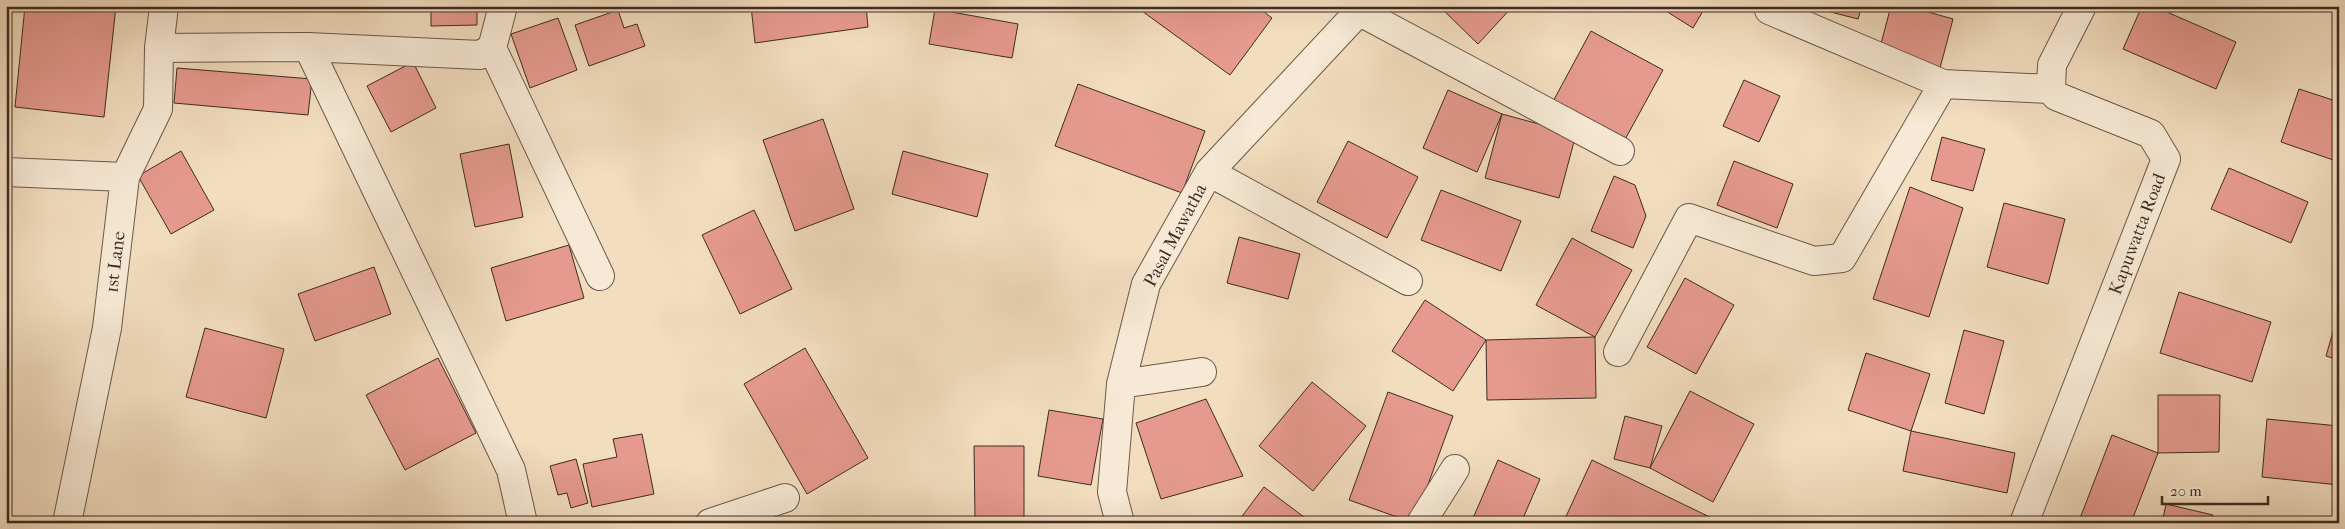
<svg xmlns="http://www.w3.org/2000/svg" width="2345" height="529" font-family="'IM FELL French Canon',serif">
<rect width="100%" height="100%" fill="#f2ddbf"/>
<filter id="stains"><feTurbulence type="fractalNoise" baseFrequency=".004" numOctaves="4"/><feColorMatrix values="0 0 0 0 .2 0 0 0 0 .09 0 0 0 0 .02 0 0 0 .5 -.17"/></filter>
<radialGradient id="worn" r=".72"><stop offset=".6" stop-color="#630" stop-opacity="0"/><stop offset="1" stop-color="#630" stop-opacity=".3"/></radialGradient>
<!-- building -->
<path fill="#e69a8f" stroke="#3e2b22" d="M25,6H116L104,117L15,107Z
M431,6H477V25L431,26Z
M751,6H866L868,27L755,43Z
M1135,6H1256L1272,18L1230,75Z
M1439,6H1513L1478,44Z
M1658,6H1706L1693,28Z
M1807,6H1862L1858,19Z
M1891,6H1907L1953,19L1940,68L1879,51Z
M2142,6H2153L2236,42L2216,89L2123,49Z
M2228,6H2241L2237,12Z
M935,9L1018,24L1012,58L929,44Z
M618,10L624,28L637,24L645,46L589,66L575,25Z
M558,18L577,70L530,88L511,34Z
M1591,31L1663,70L1622,145L1550,107Z
M413,62L436,108L391,132L367,86Z
M177,68L312,79L308,115L174,103Z
M1744,80L1780,96L1759,142L1723,126Z
M1078,84L1205,131L1182,193L1055,146Z
M2299,89L2339,102V162L2281,142Z
M1448,90L1502,114L1477,172L1423,148Z
M1502,114L1576,134L1559,198L1485,178Z
M823,119L854,209L795,231L763,140Z
M1942,137L1985,149L1973,191L1931,180Z
M1348,141L1418,177L1387,238L1317,202Z
M509,144L523,217L475,227L460,154Z
M181,151L214,210L171,234L138,176Z
M903,151L988,174L977,217L892,194Z
M1734,161L1793,184L1777,228L1717,205Z
M2229,168L2308,202L2291,243L2211,209Z
M1614,176L1635,185L1646,216L1633,248L1591,231Z
M1910,187L1963,208L1929,317L1873,299Z
M1441,190L1521,221L1501,271L1421,240Z
M6,201H11L10,261H6Z
M2004,203L2065,219L2048,284L1987,267Z
M754,210L792,289L740,314L702,235Z
M1239,237L1300,254L1288,299L1227,283Z
M1572,238L1632,270L1595,337L1536,305Z
M569,245L584,298L506,321L491,268Z
M374,267L391,314L315,341L298,294Z
M1685,278L1734,305L1696,374L1647,347Z
M2179,292L2271,322L2252,382L2160,353Z
M1425,300L1486,340L1453,391L1392,351Z
M2339,311V360L2326,356Z
M205,328L284,349L266,418L186,397Z
M1964,330L2004,341L1984,414L1945,403Z
M1595,337L1596,398L1487,400L1486,340Z
M805,348L868,458L807,494L744,384Z
M1866,353L1930,374L1911,431L1848,410Z
M438,358L476,433L405,470L366,395Z
M1312,382L1366,426L1313,491L1259,446Z
M1690,391L1754,424L1713,502L1650,468Z
M1388,392L1453,416L1414,523L1349,500Z
M2158,395H2220L2219,452L2158,453Z
M1206,399L1243,476L1161,499L1136,423Z
M1049,410L1103,419L1091,485L1038,476Z
M1625,416L1662,426L1650,468L1614,459Z
M2267,419L2339,426V485L2262,477Z
M1911,431L2015,453L2007,493L1903,471Z
M642,434L654,494L592,507L583,464L617,457L613,439Z
M2112,435L2158,453L2131,523H2083L2079,521Z
M974,446H1024V518H975Z
M576,459L588,503L571,508L567,493L558,495L550,466Z
M1498,460L1540,479L1521,523H1471Z
M1592,460L1722,523H1563Z
M1264,487L1312,523H1237Z
M2166,504L2213,515L2211,523H2162Z"/>
<g fill="none" stroke-linecap="round" stroke-linejoin="round">
<!-- minor casing -->
<g stroke="#6b5849" stroke-width="30">
<path id="minor" d="M503,6L492,48L600,276
M1769,10L1943,84
M1360,12L1620,151
M308,47L511,470L523,523
M159,48L308,47L480,55L492,48
M6,172L125,177
M1209,172L1408,281
M1618,352L1689,218L1814,261L1842,258L1943,84L2051,89
M1121,384L1202,372
M67,523L107,328L125,177L158,109L159,48L164,6
M710,523L785,498
M1120,523L1112,492L1121,384L1146,284L1209,172L1364,6
M1421,523L1455,469
M2024,523L2166,159L2151,134L2056,96L2051,89L2052,65L2082,6"/>
</g>
<!-- minor -->
<use href="#minor" stroke="#f7e9d5" stroke-width="28"/>
</g>
<g text-anchor="middle" stroke-width="4" stroke-linejoin="round" paint-order="stroke">
<!-- street labels -->
<g font-size="18" fill="#3e2b22" stroke="#f7e9d5">
<text transform="translate(2137 234) rotate(-69)" y="6">Kapuwatta Road</text>
<text transform="translate(1175 235) rotate(-62)" y="6">Pasal Mawatha</text>
<text transform="translate(115 262) rotate(-83)" y="6">1st Lane</text>
</g>
</g>
<!-- margin -->
<rect width="2345" height="529" fill="none" stroke="#f2ddbf" stroke-width="25"/>
<rect x="8" y="8" width="2330" height="514" fill="none" stroke="#3e2b22" stroke-width="2.5"/>
<rect x="12" y="12" width="2320" height="504" fill="none" stroke="#3e2b22"/>
<!-- scale -->
<path d="M2162 496v8h106v-8" fill="none" stroke="#3e2b22" stroke-width="2.5"/>
<text x="2170" y="496" font-size="15" fill="#3e2b22" stroke="#f7e9d5" stroke-width="4" paint-order="stroke">20 m</text>
<rect width="100%" height="100%" filter="url(#stains)"/>
<rect width="100%" height="100%" fill="url(#worn)"/>
</svg>
